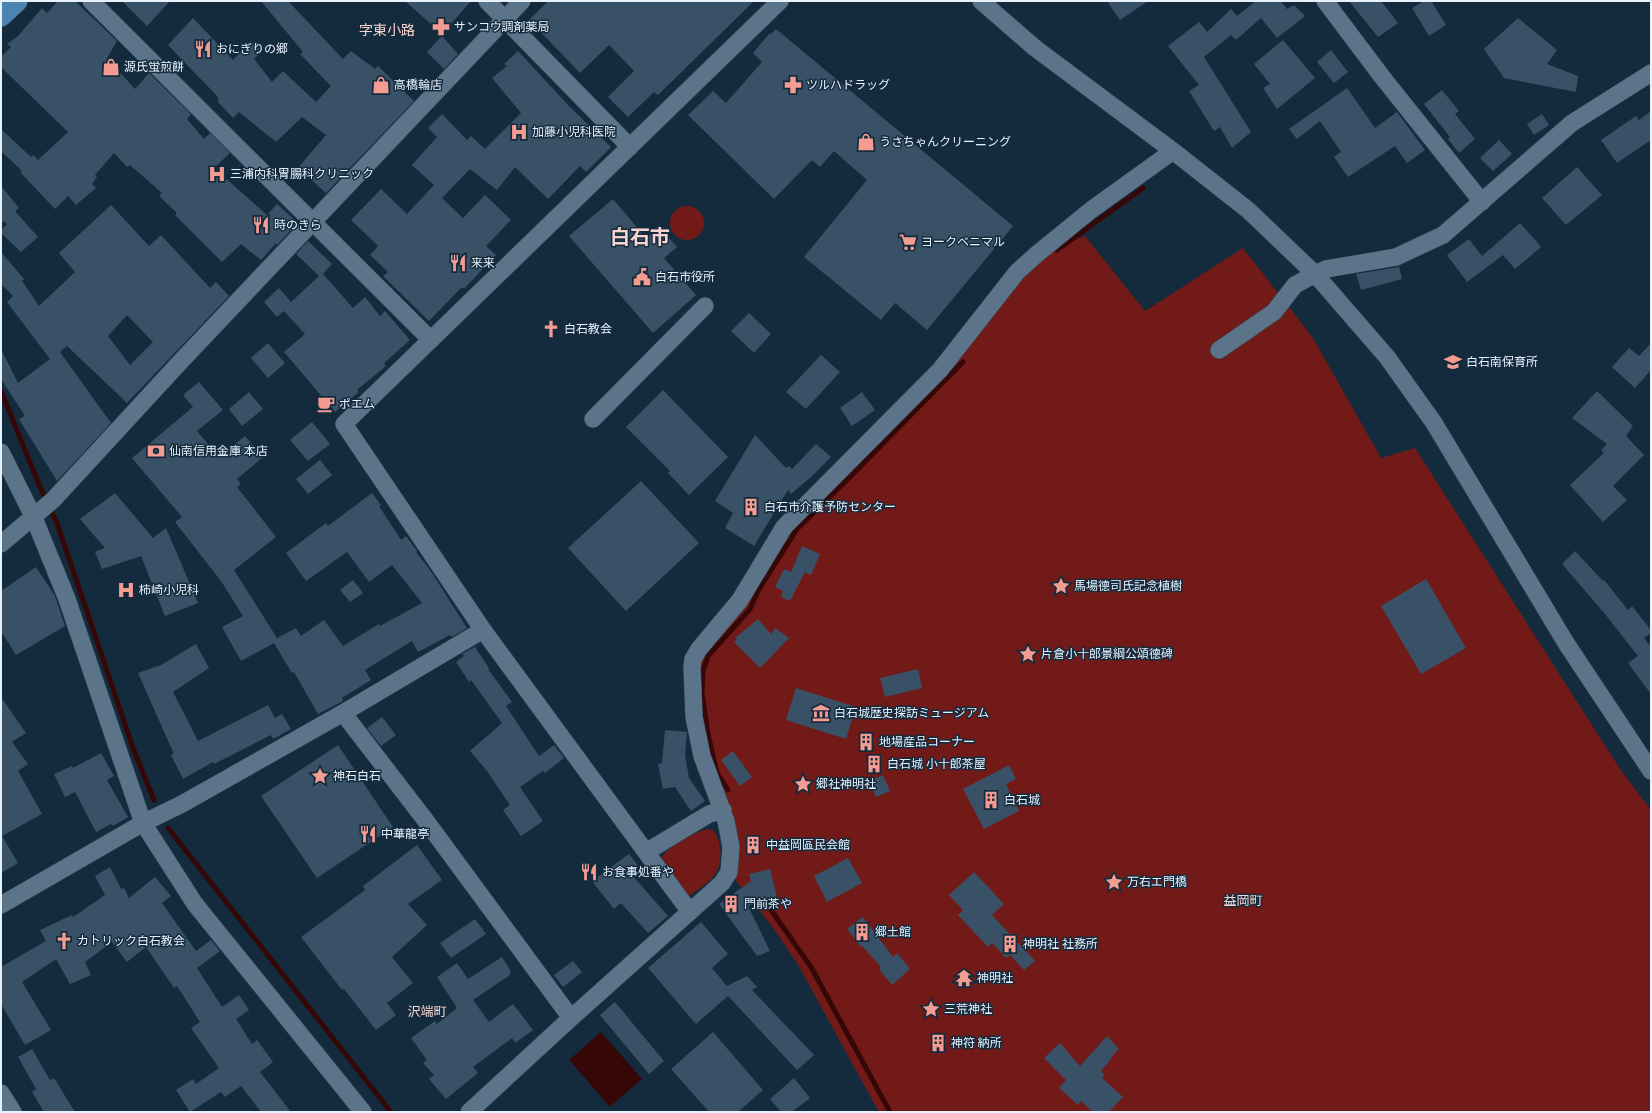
<svg xmlns="http://www.w3.org/2000/svg" width="1652" height="1113" font-family="'Titillium Web','Noto Sans JP',sans-serif">
<rect width="100%" height="100%" fill="#142b3e"/>
<!-- green -->
<path fill="#721a18" d="M670 223a17 17 0 1 1 34 0a17 17 0 1 1-34 0Z
M1085,236L1145,311L1243,248L1313,338L1381,458L1415,448L1620,769L1651,810V1112H879L797,963L774,929L729,872L731,847L702,756L699,649L784,527L1037,254Z
M707,829L713,830C722,840 723,863 715,874C709,883 697,890 689,896L661,860C662,849 696,832 707,829Z"/>
<!-- water -->
<path fill="#350706" d="M601,1032L642,1079L610,1107L569,1060Z"/>
<g fill="none" stroke-linecap="round" stroke-linejoin="round">
<!-- stream -->
<path stroke="#350706" stroke-width="5" d="M1057,250L1143,188
M1,391L40,487L57,523L133,748L154,800
M728,790L717,773L708,734L702,693L703,671L708,656L750,609L758,591L797,529L852,475L963,362
M168,828L391,1112
M771,910L811,967L890,1112"/>
</g>
<!-- building -->
<path fill="#395166" fill-rule="evenodd" d="M58,1H75L117,41L107,58L135,89L149,73L191,114L187,119L204,139L210,133L230,153L214,168L267,215L277,204L298,223L277,245L276,243L261,260L241,244L222,262L175,215L177,213L159,196L162,193L130,165L127,167L114,153L95,175L97,177L92,184L96,188L76,205L68,196L55,209L20,172L22,171L1,151V129L31,157L33,155L38,160L68,132L1,67V57L11,47L7,44L18,36L42,8L47,13Z
M122,1H170L147,26Z
M261,1H288L343,59L351,51L375,69L378,66L414,101L326,193L298,168L326,135L302,117L276,142L239,112L233,118L218,102V97L168,45L193,18L233,60L251,41L262,51L254,59L272,82L283,71L316,102L331,86L300,54L303,52Z
M405,1H471L442,34Z
M548,1H754L658,95L654,92L628,117L608,97L634,71L609,45L580,73L529,20Z
M1107,1H1148L1120,20Z
M1256,1H1281L1287,9L1294,5L1305,16L1277,38L1261,18L1236,40L1231,35L1204,57L1251,132L1232,148L1220,127L1214,131L1189,91L1199,85L1168,46L1199,22L1207,32L1231,9L1237,16Z
M1349,1H1381L1398,23L1378,37Z
M1424,1H1431L1446,25L1429,36L1412,8Z
M1518,18L1557,50L1547,64L1578,76L1576,92L1504,78L1484,49Z
M776,29L1013,226L927,330L895,303L881,320L804,257L867,180L834,151L820,167L812,160L774,199L688,115L713,91L726,103L762,62L753,53L770,33L771,34Z
M442,36L458,54L444,69L427,52Z
M1283,40L1315,78L1277,109L1263,88L1270,84L1254,64Z
M1331,50L1348,72L1334,83L1317,62Z
M518,51L569,106L611,147L586,172L580,166L548,199L515,167L497,190L470,169L442,198L463,218L485,195L511,220L486,246L496,255L464,289L462,287L429,321L383,276L388,272L370,255L378,246L351,220L381,189L407,214L434,185L412,165L437,137L428,128L442,114L467,140L471,136L485,149L521,113L492,78L507,66L504,64Z
M1347,88L1375,128L1397,112L1425,150L1407,163L1395,146L1348,177L1334,157L1341,152L1320,121L1297,139L1289,129Z
M1442,90L1459,111L1455,114L1475,139L1459,153L1448,139L1450,137L1424,104Z
M1651,111V140L1617,163L1601,140L1636,116L1639,120Z
M1542,114L1549,125L1534,135L1527,124Z
M1499,140L1512,154L1493,171L1480,158Z
M1577,167L1602,195L1566,225L1542,198Z
M1,186L19,208L15,211L38,237L21,252L1,233V230L7,224L3,221L1,223Z
M613,199L646,238L659,227L677,247L664,258L696,295L653,333L569,236Z
M111,205L149,246L161,235L210,288L216,282L229,296L127,403L67,346L60,352L111,423L57,481L19,419L25,416L1,379V349L18,383L50,359L7,302L13,296L1,284V252L24,279L22,281L39,306L75,272L59,253ZM127,315L153,342L130,365L108,336Z
M1520,223L1541,247L1515,269L1503,255L1467,282L1447,255L1469,239L1482,256Z
M308,241L332,264L323,274L353,308L365,297L380,316L385,311L410,340L384,363L386,366L357,390L359,392L335,412L284,352L305,334L284,311L277,317L264,302L279,288L291,302L319,276L296,254Z
M1399,267L1402,279L1361,290L1356,274Z
M749,313L771,334L754,353L731,331Z
M268,343L285,363L268,378L251,358Z
M1651,343V370L1635,388L1612,367L1629,348L1639,356Z
M821,355L840,372L806,409L786,392Z
M199,382L223,410L197,431L219,457L245,436L263,457L237,479L241,484L237,487L276,537L234,570L277,638L296,628L301,636L324,620L343,646L379,624L380,626L422,603L392,565L369,582L347,552L306,581L286,553L326,523L328,526L372,493L381,505L379,506L401,540L406,536L417,551L416,552L430,570L467,628L452,637L450,635L418,652L412,641L365,670L371,680L342,698L343,701L318,714L294,672L292,673L274,643L241,661L222,627L243,616L221,581L175,522L182,517L132,458L193,407L183,395Z
M663,390L728,457L689,495L668,473L670,471L626,427Z
M1597,391L1633,426L1626,436L1644,455L1613,486L1627,500L1603,522L1570,485L1604,453L1601,450L1607,444L1572,418Z
M249,392L263,409L242,426L229,409Z
M862,392L875,410L852,426L840,408Z
M312,422L330,444L308,461L290,440Z
M755,435L786,468L789,466L792,469L816,444L831,457L811,477L791,494L788,490L754,546L725,528L733,513L715,501Z
M320,460L332,475L308,494L296,479Z
M641,481L699,543L626,611L568,548Z
M115,493L153,538L166,528L198,603L165,616L141,556L102,569L95,552L105,548L80,519Z
M802,546L820,554L811,575L805,572L790,601L781,597L783,591L775,587L784,569L791,572Z
M1575,551L1603,581L1604,580L1628,610L1632,606L1651,630V633L1644,638L1651,647V694L1628,663L1638,656L1605,614L1562,564Z
M36,567L55,596L65,626L16,655L1,631V591Z
M1426,579L1466,648L1421,674L1381,606Z
M353,580L363,593L350,602L340,590Z
M758,619L771,634L775,628L789,638L760,668L734,642L737,640L735,638Z
M196,644L209,668L173,692L198,741L268,705L275,718L282,714L291,729L273,739L271,735L214,764L213,762L183,779L171,755L174,754L138,673L161,665Z
M475,647L489,668L488,669L512,702L506,706L539,756L554,745L564,758L545,773L543,771L520,787L543,821L521,836L503,810L510,805L487,771L470,751L502,723L471,680L469,682L456,662L464,656L462,654Z
M918,669L922,688L885,697L880,678Z
M796,688L856,707L846,739L786,720Z
M1,697L26,733L12,742L28,764L18,771L42,814L2,836L18,863L1,873Z
M382,717L396,735L381,746L367,728Z
M665,730L687,732L685,755L689,778L705,801L691,811L675,787L663,789L658,764L662,763Z
M338,745L393,827L317,878L261,796Z
M733,751L752,777L740,786L721,760Z
M101,753L114,776L107,780L128,817L113,826L111,824L96,832L75,792L65,797L54,774L72,766L73,768Z
M1009,765L1016,779L1006,784L1019,811L984,829L963,789Z
M883,775L890,791L876,797L869,781Z
M417,845L442,880L408,904L427,925L392,957L413,983L387,1003L396,1015L376,1030L344,989L342,990L301,937L365,890L363,886Z
M629,854L639,867L631,874L668,916L648,933L621,903L614,909L592,881Z
M848,858L862,883L827,902L814,876Z
M110,867L121,889L124,888L129,898L155,877L171,896L162,903L196,951L211,940L220,951L197,968L222,1007L239,995L249,1010L236,1019L252,1044L257,1040L273,1062L260,1072L291,1112H261L241,1086L225,1097L221,1092L190,1112L176,1090L193,1079L196,1084L219,1068L191,1028L200,1022L177,986L174,988L146,947L127,962L112,942L85,962L91,975L70,984L56,959L22,982L51,1030L25,1045L1,1004V967L46,941L40,930L72,915L73,917L105,895L95,876Z
M770,869L777,897L748,906L770,951L757,956L719,904L751,881L749,874Z
M974,872L1004,904L992,915L1035,961L1024,970L1010,955L1006,958L992,943L988,947L958,915L963,910L949,895Z
M863,917L893,957L897,953L910,969L892,985L879,969L881,967L862,946L861,947L847,929Z
M475,919L486,934L451,958L440,943Z
M701,922L728,954L712,968L727,986L747,976L757,987L752,990L814,1055L797,1070L728,996L696,1024L648,968Z
M502,957L510,970V975L473,1000L489,1022L513,1004L533,1030L515,1043L512,1038L473,1067L478,1073L446,1099L429,1079L434,1075L423,1063L427,1060L411,1038L435,1021L437,1024L457,1008L437,977L457,963L468,979Z
M573,961L582,972L563,987L554,975Z
M615,1002L664,1061L649,1074L600,1015Z
M713,1032L763,1090L738,1112H709L671,1069Z
M1107,1036L1119,1049L1111,1057L1112,1058L1101,1071L1105,1075L1102,1078L1123,1097L1109,1112H1093L1081,1101L1078,1105L1059,1088L1066,1080L1044,1058L1060,1043L1080,1066Z
M32,1049L50,1080L54,1078L75,1112H44L32,1092L36,1089L18,1057Z
M794,1078L810,1098L792,1112H781L770,1099Z"/>
<g fill="none" stroke-linecap="round" stroke-linejoin="round">
<!-- minor casing -->
<g stroke="#374958" stroke-width="18">
<path id="minor" d="M91,1L431,340
M487,1L630,147
M981,1L1035,48L1173,151L1248,210L1315,274L1387,357L1434,423L1566,643L1651,771
M1325,1L1383,78L1482,202
M1219,350L1274,312L1295,285L1315,274L1326,269L1396,257L1443,235L1572,123L1651,73
M593,419L705,306
M1,452L34,518L67,599L143,823L195,904L363,1112
M1,544L53,500L182,360L522,1
M343,713L426,821L571,1018
M646,852L709,814L723,810
M1,905L143,823L182,804L343,713L483,630
M690,912L483,630L344,424L780,1
M1,1093L13,1112
M469,1112L571,1018L722,883L729,872L731,847L726,821L702,756L694,717L692,668L693,659L699,649L740,600L784,527L940,370L1017,272L1037,254L1091,210L1173,151"/>
</g>
<!-- major casing -->
<g stroke="#374958" stroke-width="22">
<path id="major" d="M1,16L17,1"/>
</g>
<!-- minor -->
<use href="#minor" stroke="#5b748a" stroke-width="17"/>
<!-- major -->
<use href="#major" stroke="#4b83b2" stroke-width="21"/>
</g>
<!-- icons -->
<defs>
<g id="pharmacy-bare" transform="scale(1.38)"><path d="M-2-6h4v4h4v4h-4v4h-4v-4h-4v-4h4Z" fill="#f59c92" stroke="#142b3e" stroke-width="2.5" paint-order="stroke"/></g>
<g id="restaurant-bare" transform="scale(1.38)"><path d="M-5-6h1v4h1v-4h1v4h1v-4h1v5L-1.5 .5V6h-2V.5L-5-1ZM5-6V6H3V1.5H1.5Q1.5-4 5-6Z" fill="#f59c92" stroke="#142b3e" stroke-width="2.5" paint-order="stroke"/></g>
<g id="shop-bare" transform="scale(1.38)"><path d="M-5-2.5h2.3a2.7 3.5 0 0 1 5.4 0H5L5.5 6h-11ZM-1.5-2.5h3a1.5 2.3 0 0 0-3 0Z" fill="#f59c92" stroke="#142b3e" stroke-width="2.5" paint-order="stroke"/></g>
<g id="hospital-bare" transform="scale(1.38)"><path d="M-5-5h3v3.5h4V-5h3V5h-3V1.5h-4V5h-3Z" fill="#f59c92" stroke="#142b3e" stroke-width="2.5" paint-order="stroke"/></g>
<g id="supermarket-bare" transform="scale(1.38)"><path d="M-6-5.5h2.5l.6 2H6L4.5 2H-2.5L-4.4-4H-6ZM-1.5 3.2a1.3 1.3 0 1 0 .1 0ZM3 3.2a1.3 1.3 0 1 0 .1 0Z" fill="#f59c92" stroke="#142b3e" stroke-width="2.5" paint-order="stroke"/></g>
<g id="civic-bare" transform="scale(1.38)"><path d="M-.6-6.5H3V-4.5H.6V-3L4-1V1h2V6H-6V1h2V-1L-.6-3ZM-1.2 2.5V6h2.4V2.5Z" fill="#f59c92" stroke="#142b3e" stroke-width="2.5" paint-order="stroke"/></g>
<g id="church-bare" transform="scale(1.38)"><path d="M-1.2-6h2.4v3.5h3.3v2.4h-3.3V6h-2.4V-.1h-3.3v-2.4h3.3Z" fill="#f59c92" stroke="#142b3e" stroke-width="2.5" paint-order="stroke"/></g>
<g id="school-bare" transform="scale(1.38)"><path d="M0-5L7-2L0 1L-7-2ZM-4 1L0 2.5L4 1V4Q0 6-4 4Z" fill="#f59c92" stroke="#142b3e" stroke-width="2.5" paint-order="stroke"/></g>
<g id="cafe-bare" transform="scale(1.38)"><path d="M-5.5-4.5H6V0H3Q3 3.5 0 3.5H-2.5Q-5.5 3.5-5.5 0ZM3-3.2v2h1.7v-2ZM-6 4.5H4V6H-6Z" fill="#f59c92" stroke="#142b3e" stroke-width="2.5" paint-order="stroke"/></g>
<g id="bank-bare" transform="scale(1.38)"><path d="M-6-4H6V4H-6ZM0-2.3a2.3 2.3 0 1 0 0 4.6a2.3 2.3 0 1 0 0-4.6Z" fill="#f59c92" stroke="#142b3e" stroke-width="2.5" paint-order="stroke"/></g>
<g id="building-bare" transform="scale(1.38)"><path d="M-4-6H4V6H1V3H-1V6H-4ZM-2.5-4.3h1.7v1.8h-1.7ZM.8-4.3h1.7v1.8H.8ZM-2.5-1h1.7V.8h-1.7ZM.8-1h1.7V.8H.8Z" fill="#f59c92" stroke="#142b3e" stroke-width="2.5" paint-order="stroke"/></g>
<g id="sight-bare" transform="scale(1.38)"><path d="M0-6L1.8-2.2L6-1.7L2.9 1.2L3.7 5.4L0 3.3L-3.7 5.4L-2.9 1.2L-6-1.7L-1.8-2.2Z" fill="#f59c92" stroke="#142b3e" stroke-width="2.5" paint-order="stroke"/></g>
<g id="museum-bare" transform="scale(1.38)"><path d="M0-6L6-3V-2H-6V-3ZM-5-1h2V3h-2ZM-1-1h2V3h-2ZM3-1h2V3H3ZM-6 4H6V6H-6Z" fill="#f59c92" stroke="#142b3e" stroke-width="2.5" paint-order="stroke"/></g>
<g id="temple-bare" transform="scale(1.38)"><path d="M0-6L5-2H3V0L6.5 2.5H4V6H1.5V3h-3V6H-4V2.5H-6.5L-3 0V-2H-5Z" fill="#f59c92" stroke="#142b3e" stroke-width="2.5" paint-order="stroke"/></g>
</defs>
<g fill-rule="evenodd">
<use href="#pharmacy-bare" x="441" y="27"/>
<use href="#restaurant-bare" x="203" y="49"/>
<use href="#shop-bare" x="111" y="67"/>
<use href="#shop-bare" x="381" y="85"/>
<use href="#pharmacy-bare" x="793" y="85"/>
<use href="#hospital-bare" x="519" y="132"/>
<use href="#shop-bare" x="866" y="142"/>
<use href="#hospital-bare" x="217" y="174"/>
<use href="#restaurant-bare" x="261" y="225"/>
<use href="#supermarket-bare" x="908" y="242"/>
<use href="#restaurant-bare" x="458" y="263"/>
<use href="#civic-bare" x="642" y="277"/>
<use href="#church-bare" x="551" y="329"/>
<use href="#school-bare" x="1453" y="362"/>
<use href="#cafe-bare" x="326" y="404"/>
<use href="#bank-bare" x="156" y="451"/>
<use href="#building-bare" x="751" y="507"/>
<use href="#sight-bare" x="1061" y="586"/>
<use href="#hospital-bare" x="126" y="590"/>
<use href="#sight-bare" x="1028" y="654"/>
<use href="#museum-bare" x="821" y="713"/>
<use href="#building-bare" x="866" y="742"/>
<use href="#building-bare" x="874" y="764"/>
<use href="#sight-bare" x="320" y="776"/>
<use href="#sight-bare" x="803" y="784"/>
<use href="#building-bare" x="991" y="800"/>
<use href="#restaurant-bare" x="368" y="834"/>
<use href="#building-bare" x="753" y="845"/>
<use href="#restaurant-bare" x="589" y="872"/>
<use href="#sight-bare" x="1114" y="882"/>
<use href="#building-bare" x="731" y="904"/>
<use href="#building-bare" x="862" y="932"/>
<use href="#church-bare" x="64" y="941"/>
<use href="#building-bare" x="1010" y="944"/>
<use href="#temple-bare" x="964" y="978"/>
<use href="#sight-bare" x="931" y="1009"/>
<use href="#building-bare" x="938" y="1043"/>
</g>
<g text-anchor="middle" stroke-width="3" stroke-linejoin="round" paint-order="stroke">
<!-- poi labels -->
<g font-size="12" fill="#e7f2fd" stroke="#142b3e" text-anchor="start">
<text x="454" y="31">サンコウ調剤薬局</text>
<text x="216" y="53">おにぎりの郷</text>
<text x="124" y="71">源氏蛍煎餅</text>
<text x="394" y="89">高橋輪店</text>
<text x="806" y="89">ツルハドラッグ</text>
<text x="532" y="136">加藤小児科医院</text>
<text x="879" y="146">うさちゃんクリーニング</text>
<text x="230" y="178">三浦内科胃腸科クリニック</text>
<text x="274" y="229">時のきら</text>
<text x="921" y="246">ヨークベニマル</text>
<text x="471" y="267">来来</text>
<text x="655" y="281">白石市役所</text>
<text x="564" y="333">白石教会</text>
<text x="1466" y="366">白石南保育所</text>
<text x="339" y="408">ポエム</text>
<text x="169" y="455">仙南信用金庫 本店</text>
<text x="764" y="511">白石市介護予防センター</text>
<text x="1074" y="590">馬場德司氏記念植樹</text>
<text x="139" y="594">柿崎小児科</text>
<text x="1041" y="658">片倉小十郎景綱公頌德碑</text>
<text x="834" y="717">白石城歴史探訪ミュージアム</text>
<text x="879" y="746">地場産品コーナー</text>
<text x="887" y="768">白石城 小十郎茶屋</text>
<text x="333" y="780">神石白石</text>
<text x="816" y="788">郷社神明社</text>
<text x="1004" y="804">白石城</text>
<text x="381" y="838">中華龍亭</text>
<text x="766" y="849">中益岡區民会館</text>
<text x="602" y="876">お食事処番や</text>
<text x="1127" y="886">万右エ門橋</text>
<text x="744" y="908">門前茶や</text>
<text x="875" y="936">郷土館</text>
<text x="77" y="945">カトリック白石教会</text>
<text x="1023" y="948">神明社 社務所</text>
<text x="977" y="982">神明社</text>
<text x="944" y="1013">三荒神社</text>
<text x="951" y="1047">神符 納所</text>
</g>
<!-- neighbourhood labels -->
<g font-size="13" fill="#f7d4cf" stroke="#142b3e">
<text x="1243" y="905">益岡町</text>
<text x="427" y="1016">沢端町</text>
</g>
<!-- quarter labels -->
<g font-size="14" fill="#f7d4cf" stroke="#142b3e">
<text x="387" y="35">字東小路</text>
</g>
<!-- town labels -->
<g font-size="20" font-weight="bold" fill="#f7d4cf" stroke="#142b3e">
<text x="640" y="244">白石市</text>
</g>
</g>
<!-- border -->
<rect width="1652" height="1113" fill="none" stroke="#e7f2fd" stroke-width="4"/>
</svg>
